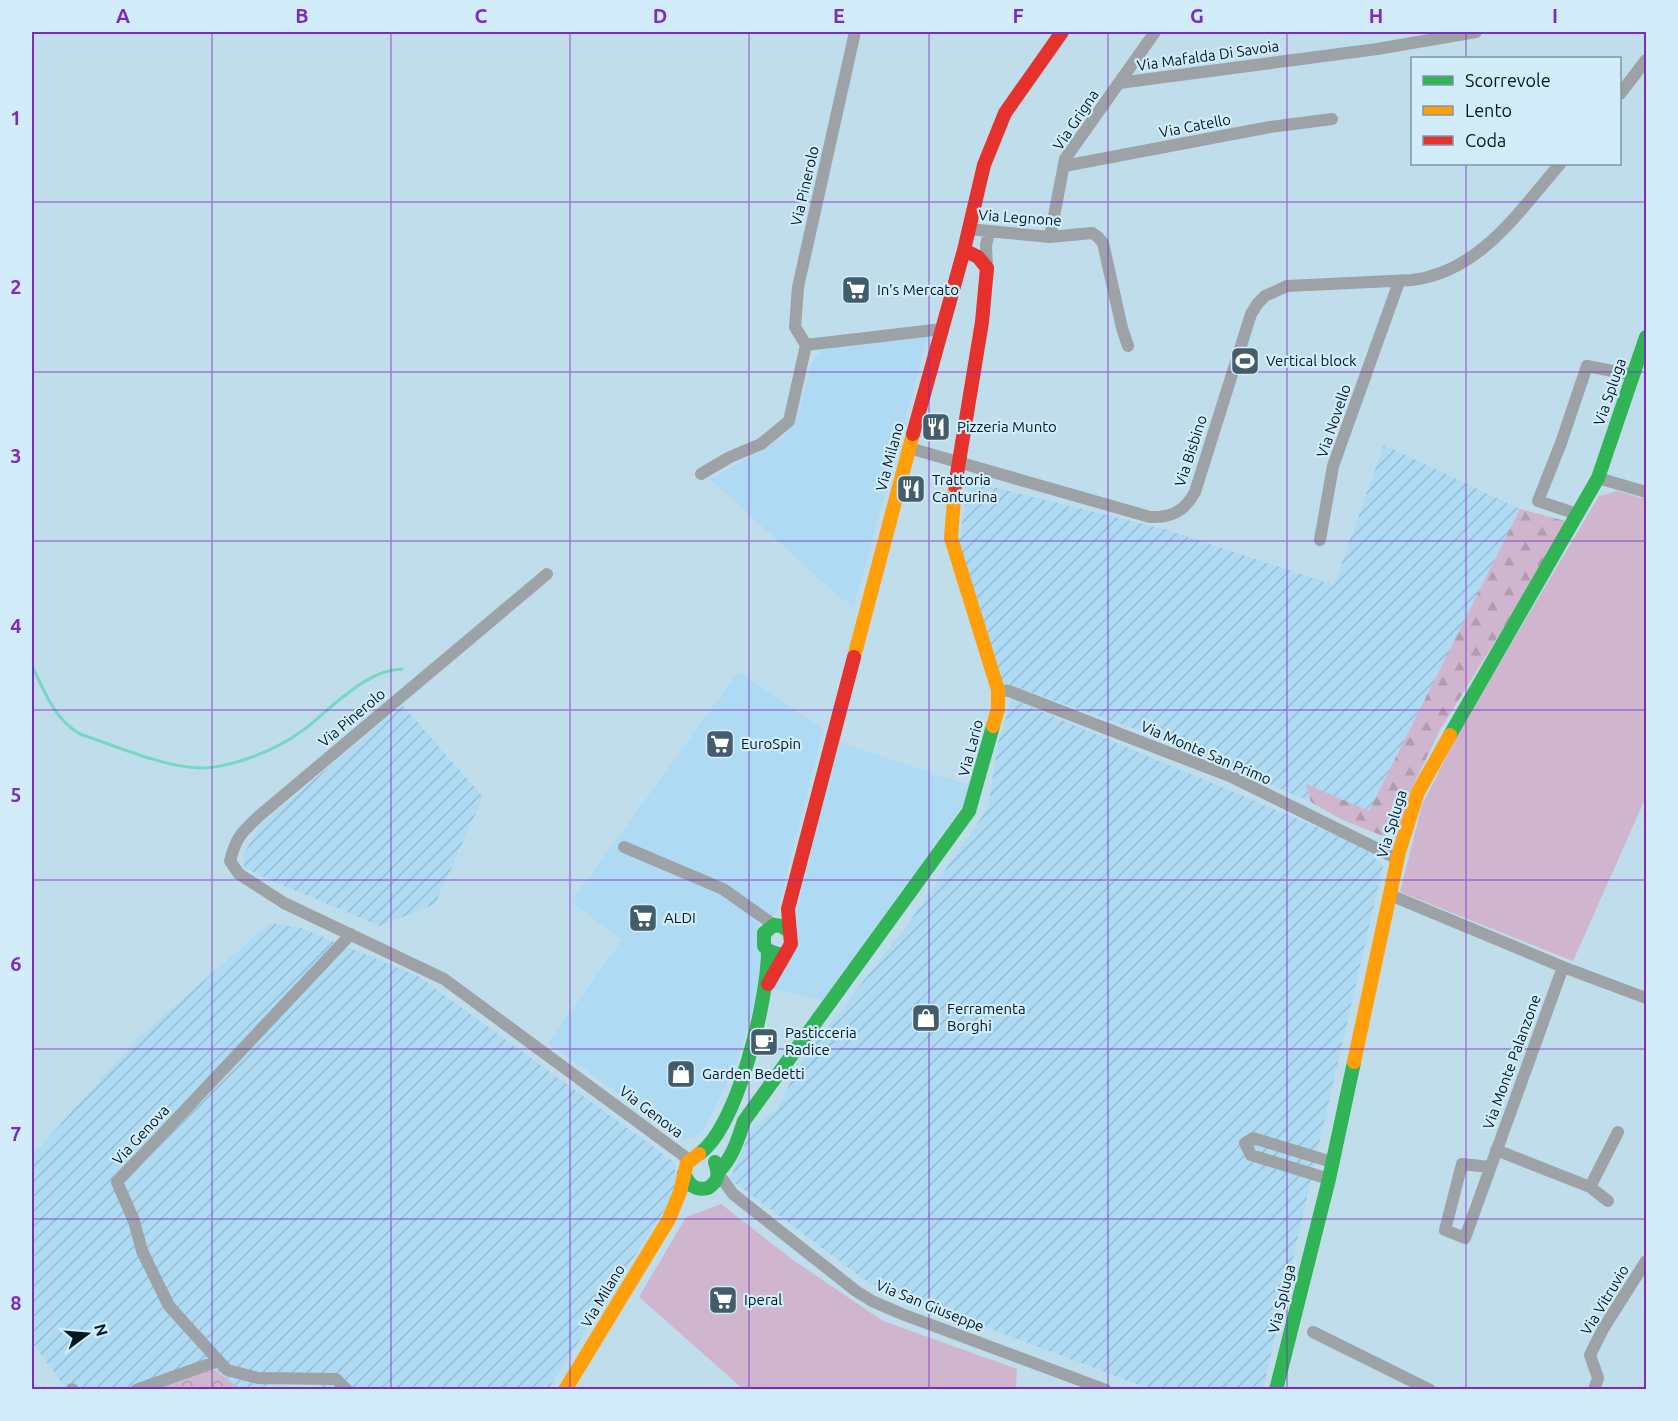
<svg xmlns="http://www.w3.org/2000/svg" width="1678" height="1421" font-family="Ubuntu,sans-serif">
<defs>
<pattern id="industrial-furrows" width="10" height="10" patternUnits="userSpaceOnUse" patternTransform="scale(1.5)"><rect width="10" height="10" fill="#aedbf3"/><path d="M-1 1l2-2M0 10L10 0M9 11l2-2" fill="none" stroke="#94bbd0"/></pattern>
<pattern id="forest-firs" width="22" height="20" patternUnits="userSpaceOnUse" patternTransform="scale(1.5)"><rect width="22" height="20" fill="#d0b5ce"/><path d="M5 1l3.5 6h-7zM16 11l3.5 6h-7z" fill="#b19bb1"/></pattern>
<pattern id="park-crowns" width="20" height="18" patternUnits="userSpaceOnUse" patternTransform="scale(1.5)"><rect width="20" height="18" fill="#d0b5ce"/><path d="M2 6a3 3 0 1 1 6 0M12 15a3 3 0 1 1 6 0" fill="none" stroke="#b19bb1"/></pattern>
</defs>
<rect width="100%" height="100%" fill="#c0ddec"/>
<!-- built -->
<path fill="#aedbf3" d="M928,335L861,581L853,606L838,596L710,479L782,439L797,419L812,362L821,350Z
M738,672L823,729L777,911L772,917L758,920L764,975L737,1062L704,1130L692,1138L682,1139L548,1043L622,940L571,902Z
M839,742L972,786L966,801L822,1001L773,989L798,946L797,908Z"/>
<!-- industrial -->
<path fill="url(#industrial-furrows)" d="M1384,445L1520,509L1369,812L1307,785L1311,802L1163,739L1002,682L959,542L969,481L1167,530L1334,585Z
M1012,699L1364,847L1383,866L1263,1389H1150L869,1283L730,1179L753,1125L777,1110L800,1063L913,917L988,808L998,743Z
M402,705L483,797L435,904L380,926L261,876L244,867L243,856L259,826Z
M270,923L301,928L418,976L674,1162L678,1189L548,1389L326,1390L312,1381L241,1389L213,1369L146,1389H66L32,1342V1156L138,1038Z"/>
<!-- green -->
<path fill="#d0b5ce" d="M1617,491L1646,499V797L1573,961L1400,892L1422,805L1460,730L1599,496Z
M721,1204L793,1260L883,1321L1017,1369L1016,1389H743L639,1297L686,1217Z"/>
<!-- forest -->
<path fill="url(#forest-firs)" d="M1520,509L1569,522L1440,730L1409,794L1400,828L1383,836L1340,819L1311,802L1306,784L1369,811Z"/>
<!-- park -->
<path fill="url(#park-crowns)" d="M213,1369L241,1389L146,1390Z"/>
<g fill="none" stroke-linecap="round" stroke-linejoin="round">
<!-- stream -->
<path stroke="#75d8c3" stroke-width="3" d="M32,666C45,692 54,719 80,734C116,746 163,767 200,768C230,768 274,751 299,733C309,727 318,718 327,710C349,692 373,670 402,669"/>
<!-- street -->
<path stroke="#9ca2a5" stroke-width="12" d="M1119,83L1377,49L1476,32
M1620,94L1646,60
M1064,166L1270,127L1332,119
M968,229L1050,237L1092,233L1098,237L1103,243L1122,328L1128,346
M1050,237L1065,159L1155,32
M987,267L986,245L989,233
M806,345L942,329
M909,448L1150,517C1171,518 1185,511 1195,492L1251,314L1258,303L1265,296L1287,286L1412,280C1480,272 1519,211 1560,164
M701,474L730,457L761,444L789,421L806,345L795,327L798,287L855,32
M1598,478L1646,492
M1577,514L1538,501L1561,443L1587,366L1633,375
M1320,540L1333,466L1399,282
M547,574L259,816C242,832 236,837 230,861L239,874L284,903L444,979L684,1156L687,1163
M998,690L1009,691L1232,777L1398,859
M624,847L723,889L774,925
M1390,895L1563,967L1646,998
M1496,1150L1590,1187L1618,1132
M1490,1167L1462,1164L1445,1230L1465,1238L1563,967
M718,1173L733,1194L856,1291L872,1301L902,1314L1106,1390
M1329,1179L1251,1155L1245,1143L1253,1138L1332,1162
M1590,1187L1608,1201
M1313,1332L1430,1390
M72,1389L73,1390
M136,1390L218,1361
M347,1390L336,1379L258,1378L227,1370L169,1306L142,1251L134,1221L117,1182L351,934
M1594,1390L1598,1378L1590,1355L1603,1329L1646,1261"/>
<!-- fast -->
<path stroke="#30b455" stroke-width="14" d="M1450,735L1598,478L1646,337
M778,954L769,951L764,946V933L774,925L781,926L789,931
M699,1154C738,1127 768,998 768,951
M719,1171C733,1157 738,1139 744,1121L969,811L993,726
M684,1174C689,1185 695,1191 708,1188C719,1181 719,1174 715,1162
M1276,1390L1329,1179L1354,1062"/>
<!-- slow -->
<path stroke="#ff9f0a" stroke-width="14" d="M955,486L951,538L998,690V709L993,726
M854,657L913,434
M1354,1062L1399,852L1418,792L1450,735
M565,1390L669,1219L680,1192L687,1163L699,1154"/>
<!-- jam -->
<path stroke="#e5322d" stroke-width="14" d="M913,434L964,250L984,165L1005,113L1062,32
M955,486L982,322L987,268L978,257L964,250
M768,984L791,944L788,909L854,657"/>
</g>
<!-- grid -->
<path fill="none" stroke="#7b2cbf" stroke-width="1.5" stroke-opacity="0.55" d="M212,32V1390M391,32V1390M570,32V1390M749,32V1390M929,32V1390M1108,32V1390M1287,32V1390M1466,32V58M1466,164V1390M32,202H1646M32,372H1646M32,541H1646M32,710H1646M32,880H1646M32,1049H1646M32,1219H1646"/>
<!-- icons -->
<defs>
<g id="supermarket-square" transform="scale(1.5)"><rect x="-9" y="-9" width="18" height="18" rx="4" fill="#435d6a" stroke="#d2ecf9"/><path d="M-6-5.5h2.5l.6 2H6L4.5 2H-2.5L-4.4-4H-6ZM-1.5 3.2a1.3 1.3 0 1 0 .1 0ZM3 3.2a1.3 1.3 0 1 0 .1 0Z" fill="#fff"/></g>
<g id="stadium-square" transform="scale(1.5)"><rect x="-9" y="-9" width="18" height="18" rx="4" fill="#435d6a" stroke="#d2ecf9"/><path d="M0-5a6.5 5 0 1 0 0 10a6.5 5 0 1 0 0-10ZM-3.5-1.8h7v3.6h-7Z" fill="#fff"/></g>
<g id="restaurant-square" transform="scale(1.5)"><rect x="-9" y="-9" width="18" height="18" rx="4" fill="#435d6a" stroke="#d2ecf9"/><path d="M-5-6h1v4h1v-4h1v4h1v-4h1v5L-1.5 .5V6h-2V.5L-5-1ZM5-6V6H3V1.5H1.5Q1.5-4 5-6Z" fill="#fff"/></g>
<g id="shop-square" transform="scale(1.5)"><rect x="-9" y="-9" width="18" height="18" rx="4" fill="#435d6a" stroke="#d2ecf9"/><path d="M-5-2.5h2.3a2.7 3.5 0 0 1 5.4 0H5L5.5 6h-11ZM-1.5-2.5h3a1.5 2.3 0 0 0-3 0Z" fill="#fff"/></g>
<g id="cafe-square" transform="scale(1.5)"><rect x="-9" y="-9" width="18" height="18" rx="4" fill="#435d6a" stroke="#d2ecf9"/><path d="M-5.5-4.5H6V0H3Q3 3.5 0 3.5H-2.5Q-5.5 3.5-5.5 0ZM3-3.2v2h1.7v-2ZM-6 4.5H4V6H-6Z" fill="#fff"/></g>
</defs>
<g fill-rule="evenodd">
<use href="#supermarket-square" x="856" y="290"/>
<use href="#stadium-square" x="1245" y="361"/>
<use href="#restaurant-square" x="936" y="427"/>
<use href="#restaurant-square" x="911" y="489"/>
<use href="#supermarket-square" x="720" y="744"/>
<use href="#supermarket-square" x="643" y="918"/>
<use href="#shop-square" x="926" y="1018"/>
<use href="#cafe-square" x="764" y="1042"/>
<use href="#shop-square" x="681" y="1074"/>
<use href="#supermarket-square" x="723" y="1300"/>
</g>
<g text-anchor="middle" stroke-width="4.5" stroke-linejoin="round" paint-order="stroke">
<!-- street labels -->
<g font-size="15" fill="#001824" stroke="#d2ecf9">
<text transform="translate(1208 56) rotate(-8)" y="5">Via Mafalda Di Savoia</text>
<text transform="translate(1076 120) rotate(-56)" y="5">Via Grigna</text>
<text transform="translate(1195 126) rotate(-11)" y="5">Via Catello</text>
<text transform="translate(805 186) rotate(-77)" y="5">Via Pinerolo</text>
<text transform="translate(1020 218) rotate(4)" y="5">Via Legnone</text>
<text transform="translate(1610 392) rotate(-71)" y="5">Via Spluga</text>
<text transform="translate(1334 421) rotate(-71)" y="5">Via Novello</text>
<text transform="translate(1191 451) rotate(-72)" y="5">Via Bisbino</text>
<text transform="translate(890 457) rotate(-75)" y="5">Via Milano</text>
<text transform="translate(352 718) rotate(-40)" y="5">Via Pinerolo</text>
<text transform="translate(971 748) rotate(-75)" y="5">Via Lario</text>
<text transform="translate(1206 753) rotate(23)" y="5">Via Monte San Primo</text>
<text transform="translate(1392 824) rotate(-73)" y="5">Via Spluga</text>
<text transform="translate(1512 1062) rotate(-70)" y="5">Via Monte Palanzone</text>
<text transform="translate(651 1112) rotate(37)" y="5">Via Genova</text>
<text transform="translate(141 1135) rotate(-47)" y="5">Via Genova</text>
<text transform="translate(603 1296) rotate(-59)" y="5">Via Milano</text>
<text transform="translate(1282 1299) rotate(-76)" y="5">Via Spluga</text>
<text transform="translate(1605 1300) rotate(-59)" y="5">Via Vitruvio</text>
<text transform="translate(930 1306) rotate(22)" y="5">Via San Giuseppe</text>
</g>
<!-- poi labels -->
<g font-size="15" fill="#001824" stroke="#d2ecf9" text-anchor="start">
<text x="877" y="295">In's Mercato</text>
<text x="1266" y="366">Vertical block</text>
<text x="957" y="432">Pizzeria Munto</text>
<text x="932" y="485">Trattoria<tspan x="932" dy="17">Canturina</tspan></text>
<text x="741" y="749">EuroSpin</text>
<text x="664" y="923">ALDI</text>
<text x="947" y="1014">Ferramenta<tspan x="947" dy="17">Borghi</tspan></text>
<text x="785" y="1038">Pasticceria<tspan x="785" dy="17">Radice</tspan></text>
<text x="702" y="1079">Garden Bedetti</text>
<text x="744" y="1305">Iperal</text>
</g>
</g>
<!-- border -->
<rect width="1678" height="1421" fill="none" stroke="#d2ecf9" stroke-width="66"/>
<!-- legend -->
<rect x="1411" y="57" width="210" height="108" fill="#d2ecf9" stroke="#7e97a4" stroke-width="1.5"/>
<rect x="1423" y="76" width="30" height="9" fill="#30b455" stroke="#7e97a4" stroke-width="1.5"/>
<text x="1465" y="87" font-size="18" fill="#001824">Scorrevole</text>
<rect x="1423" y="106" width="30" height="9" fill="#ff9f0a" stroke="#7e97a4" stroke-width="1.5"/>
<text x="1465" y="117" font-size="18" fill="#001824">Lento</text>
<rect x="1423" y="136" width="30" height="9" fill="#e5322d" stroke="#7e97a4" stroke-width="1.5"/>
<text x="1465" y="147" font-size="18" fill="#001824">Coda</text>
<!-- north arrow -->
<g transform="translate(87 1334) rotate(74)" stroke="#d2ecf9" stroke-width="4.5" paint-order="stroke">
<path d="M0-4.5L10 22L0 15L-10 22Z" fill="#001824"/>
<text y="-9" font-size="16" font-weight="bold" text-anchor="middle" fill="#001824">N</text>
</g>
<rect x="33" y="33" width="1612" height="1355" fill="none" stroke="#7b2cbf" stroke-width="2"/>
<g font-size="20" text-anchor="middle" font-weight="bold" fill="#7b2cbf">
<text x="123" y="23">A</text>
<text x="302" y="23">B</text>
<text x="481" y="23">C</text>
<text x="660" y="23">D</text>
<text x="839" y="23">E</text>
<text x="1018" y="23">F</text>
<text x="1197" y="23">G</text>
<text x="1376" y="23">H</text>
<text x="1555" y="23">I</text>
<text x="16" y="125">1</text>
<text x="16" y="294">2</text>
<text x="16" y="463">3</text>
<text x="16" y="633">4</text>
<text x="16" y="802">5</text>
<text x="16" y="971">6</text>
<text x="16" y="1141">7</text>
<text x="16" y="1310">8</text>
</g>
</svg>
